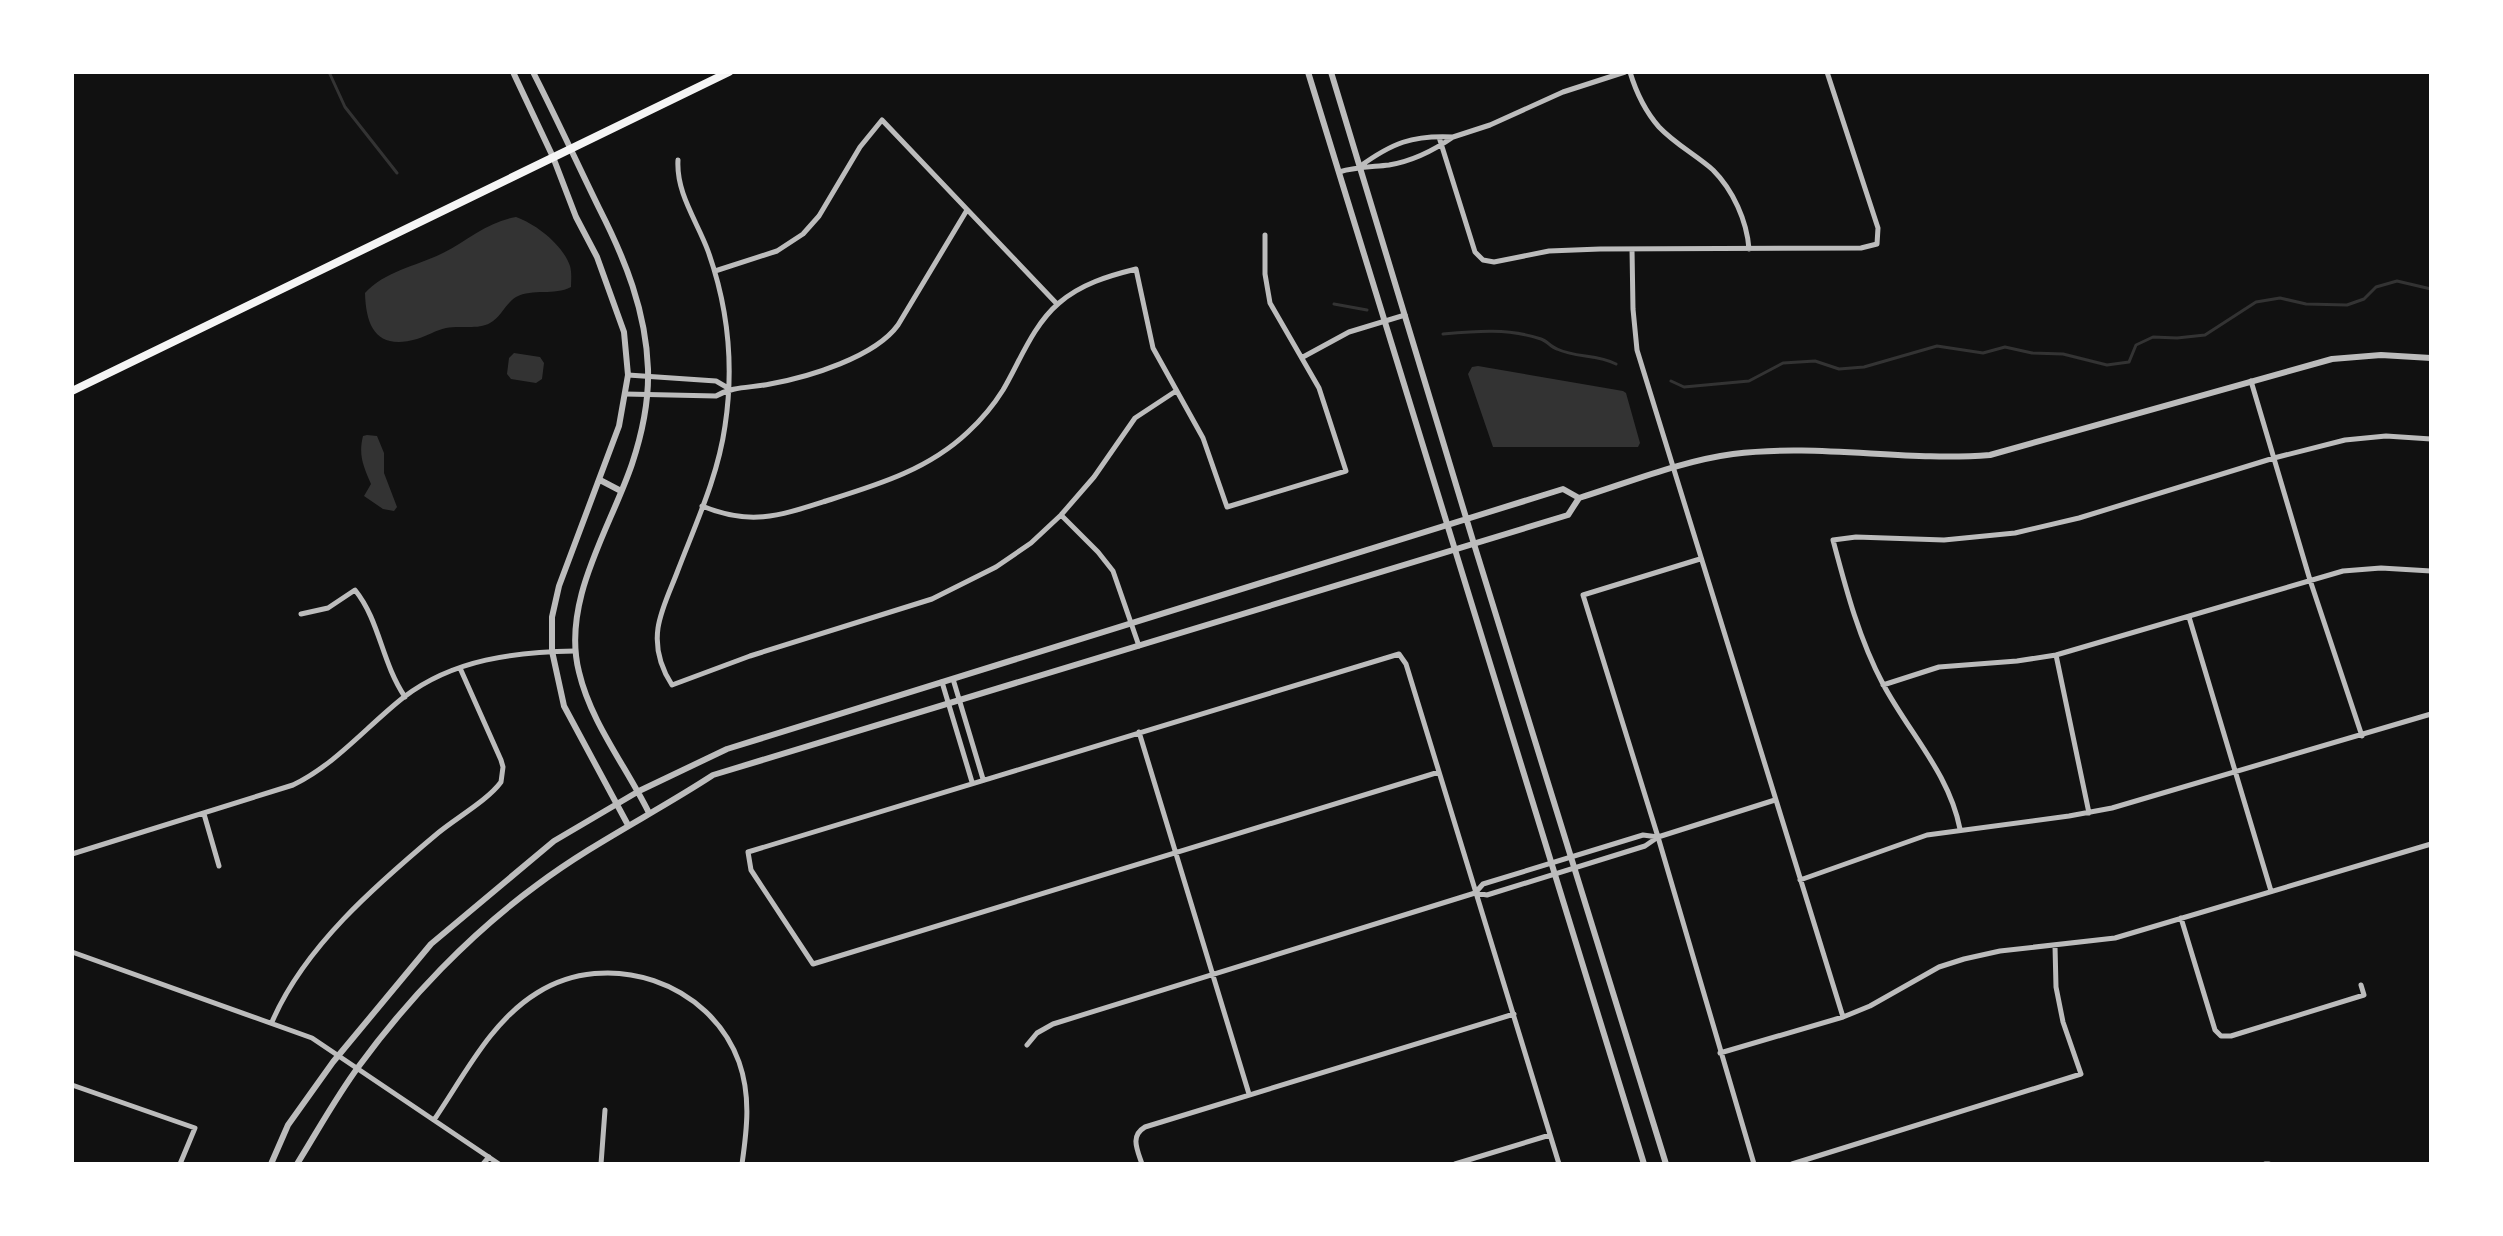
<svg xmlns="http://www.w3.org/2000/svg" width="2503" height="1236" font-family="Lora,serif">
<rect width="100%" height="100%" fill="#111"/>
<!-- water -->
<path fill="#333" d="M516,217C536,224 563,245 570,266C572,273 571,281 571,287C554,296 533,288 516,297C505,304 501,317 490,323C478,330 460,325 446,328C436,330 427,336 417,339C378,350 366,329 365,293C385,271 417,266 443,253C468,240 489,221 516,217Z
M514,353L540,357L544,363L542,379L536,383L511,379L507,374L509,358Z
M1478,366L1623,391L1626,393L1640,443L1638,447H1493L1468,374L1472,367Z
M367,435L377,436L384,453V473L397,507L394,511L383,509L364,496L371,484C364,467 358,456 363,436Z"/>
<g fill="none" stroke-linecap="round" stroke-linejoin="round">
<!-- stream -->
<path stroke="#333" stroke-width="3" d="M329,72L345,107L397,173
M1334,304L1367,310
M1443,334C1476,331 1509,328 1541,339C1547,341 1551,347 1557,349C1576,358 1597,354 1616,364
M1671,381L1684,387L1749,381L1783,363L1815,361L1839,369L1864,367L1937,346L1983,353L2005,347L2032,353L2063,354L2107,365L2129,362L2136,345L2153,337L2177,338L2205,335L2256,302L2280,298L2306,304L2347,305L2364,299L2376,287L2397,281L2431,289"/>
<!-- minor -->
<path stroke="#bcbcbc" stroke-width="5" d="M1630,72C1636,92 1645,111 1659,127C1675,144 1696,155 1713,170C1733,190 1747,221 1749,249
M1439,137L1475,252L1483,260L1494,262L1549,251L1600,249L1861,248L1877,244L1878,228L1827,72
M1453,137L1490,125L1563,92L1625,72
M678,160C676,193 697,221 708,251C728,307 734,367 725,426C718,476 696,523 678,570C671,589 661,608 658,628C655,649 661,668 672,685L750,656L932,599L996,567L1031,543L1061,515L1094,477L1135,418L1176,391
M1339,172C1356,167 1372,167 1389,165C1413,161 1433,151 1453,137C1412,135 1392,143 1359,167
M1632,249L1633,309L1637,350L1843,1017
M715,271L777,251L803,234L819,216L860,147L882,120L1057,304
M1303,357L1349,332L1405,315
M628,375L716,381L728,388
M2251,381L2310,580L2362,736
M625,394L716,396C733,386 751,388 770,384C809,377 875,357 898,325L967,210
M702,506C750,526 779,516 826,501C877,485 928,470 968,432C981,420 993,406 1003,390C1020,361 1033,325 1059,303C1081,284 1108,276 1136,269L1153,348L1203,438L1227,507L1346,471L1319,388L1270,303L1265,274V235
M1061,515L1098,552L1113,571L1139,646
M1700,559L1583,595L1658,837L1754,1164
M301,614L328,608L355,590C380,621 381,661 405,697
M2189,617L2271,891
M2056,655L2089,813
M953,679L983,779
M942,682L972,782
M1883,685L1939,667L2017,661L2056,655L2343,571L2381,568L2431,571
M1139,732L1249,1094
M1439,772L813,964L751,870L748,852L1399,654L1406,664L1559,1164
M204,814L219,866
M1960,829C1949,773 1909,733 1883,684C1859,639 1846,589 1833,540L1856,537L1944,540L2015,533L2079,518L2274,458L2345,440L2386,436L2431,439
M72,854L293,785C335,765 367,726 404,697C454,659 515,652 575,651
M1800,880L1927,835L2069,816L2112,808L2431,714
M1476,892L1483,884L1643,835L1658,837
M2181,918L2215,1030L2221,1036H2231L2364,995L2361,985
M72,952L312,1038L499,1164
M272,1022C304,947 376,885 438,833C456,818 488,800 501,782L503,767L501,760L460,668
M1027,1045L1037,1033L1053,1024L1475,893L1487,895L1645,846L1658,837L1775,800
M1720,1053L1843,1017L1870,1006L1939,967L1964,959L2000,951L2115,938L2431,844
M72,1085L195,1128L180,1164
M434,1120C464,1076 491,1021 537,993C608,948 710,982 739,1062C751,1096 747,1129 742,1164
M483,1164L489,1157
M601,1164L605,1110
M1142,1164C1137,1149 1130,1136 1145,1127L1514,1014
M1455,1164L1550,1135
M1792,1164L2081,1074L2063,1022L2056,987L2055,946
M2265,1164H2269"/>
<!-- tertiary -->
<path stroke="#bcbcbc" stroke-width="6" d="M513,72L553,157L576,217L597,257L624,332L628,375L619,426L559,586L552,617V651L564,706L628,825
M533,72C556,117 577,163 599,208C625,259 646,311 648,369C649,401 642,434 632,464C610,529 561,601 579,672C591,723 626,766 649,813
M1308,72L1644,1164
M1331,72L1474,544L1666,1164
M600,480L621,491
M271,1164L288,1125L333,1062L431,944L554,841L639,791L727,749L1563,489L1579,498
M297,1164C317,1132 336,1097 359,1066C408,999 470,934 537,885C593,843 655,813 713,775L1568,515L1579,498C1630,482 1681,461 1733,454C1818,443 1905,462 1990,455L2332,359L2381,355L2431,358"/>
<!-- primary -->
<path stroke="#f5f5f5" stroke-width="8" d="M72,391L729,72"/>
</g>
<!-- border -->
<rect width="2503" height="1236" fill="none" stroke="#ffffff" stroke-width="148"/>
</svg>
